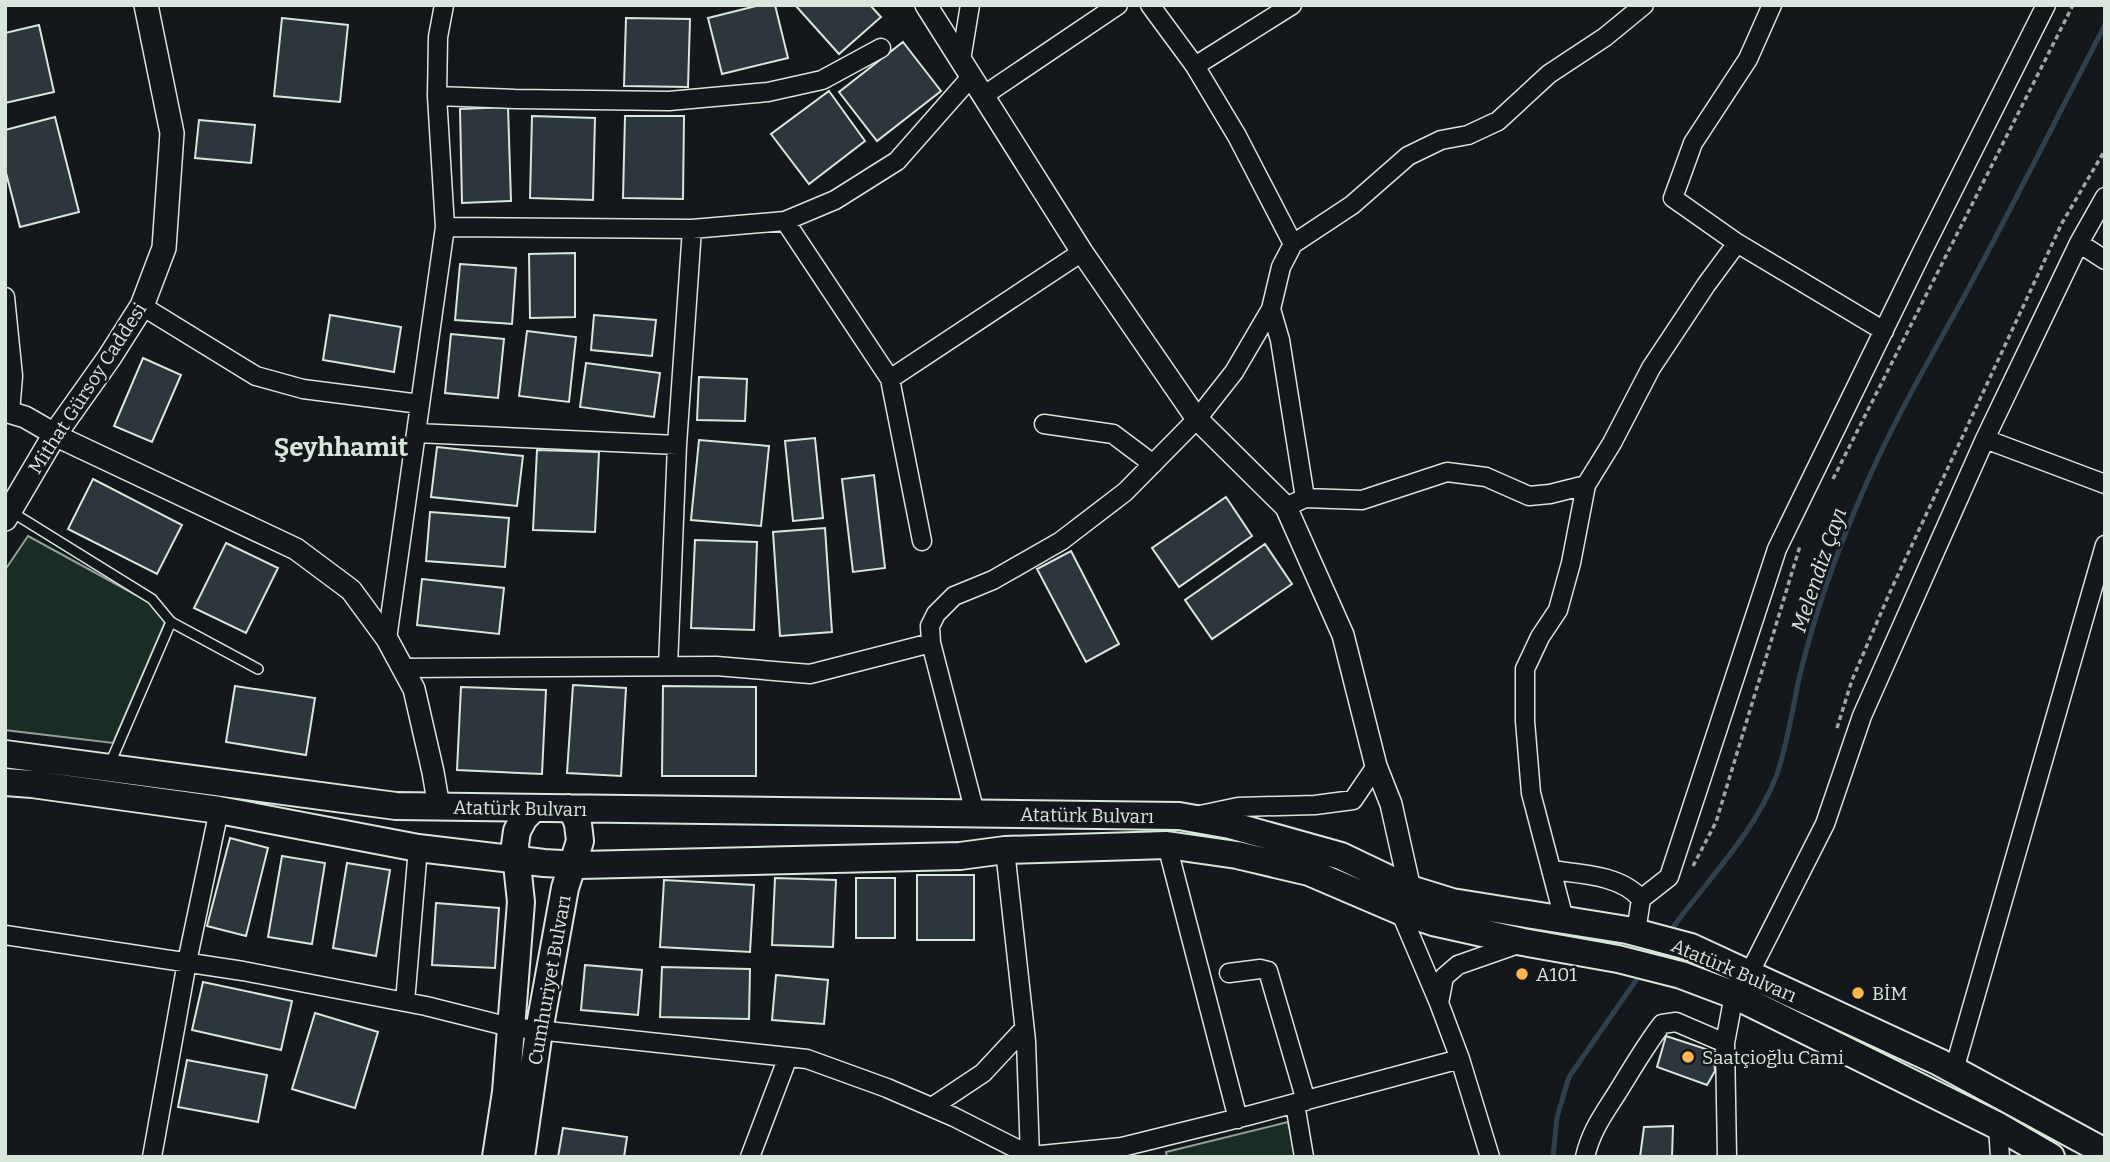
<svg xmlns="http://www.w3.org/2000/svg" width="2110" height="1162" font-family="Bitter,serif">
<rect width="100%" height="100%" fill="#14181c"/>
<!-- green -->
<path fill="#1a2d24" stroke="#939e99" stroke-width="2" d="M28,536L169,613L113,743L5,730V570Z
M1288,1122L1296,1157H1167L1166,1152Z"/>
<g fill="none" stroke-linecap="round" stroke-linejoin="round">
<!-- stream -->
<path stroke="#2f3f4d" stroke-width="5" d="M1669,933C1705,882 1752,837 1776,777C1790,739 1793,698 1804,659C1819,601 1840,544 1864,489C1892,424 1927,364 1961,302C2011,210 2057,117 2105,25
M1553,1157L1557,1117L1569,1077L1641,973"/>
</g>
<!-- building -->
<path fill="#2c363c" stroke="#d8e6dc" stroke-width="2" d="M760,5H775L788,58L722,74L708,18Z
M795,5H870L881,17L839,54Z
M282,18L348,25L340,102L274,96Z
M626,18L690,19L688,87L624,86Z
M39,25L54,92L5,103V33Z
M903,42L941,91L877,141L839,92Z
M829,91L865,141L809,184L771,134Z
M508,107L511,201L462,203L460,109Z
M532,116L595,118L593,200L530,198Z
M625,116H684L683,199L623,198Z
M55,117L79,212L20,227L5,169V130Z
M199,120L255,125L251,163L195,158Z
M575,253V317L530,318L529,254Z
M460,264L516,268L512,324L455,320Z
M330,315L401,327L394,372L323,360Z
M594,315L656,320L652,356L591,350Z
M527,331L576,337L569,402L519,396Z
M451,334L504,339L498,398L445,393Z
M143,358L181,375L152,442L114,426Z
M586,363L660,373L654,417L580,407Z
M699,377L747,379L745,421L697,420Z
M815,438L823,518L793,521L785,441Z
M699,440L769,446L761,526L691,520Z
M437,447L523,456L517,506L431,497Z
M537,450L599,452L595,532L533,530Z
M874,475L885,568L853,572L842,479Z
M93,479L182,525L157,574L68,529Z
M1226,497L1252,536L1179,587L1152,548Z
M430,512L509,518L505,567L426,561Z
M825,528L832,632L780,636L773,532Z
M695,540L757,542L754,630L691,628Z
M226,543L278,568L246,633L194,608Z
M1265,544L1292,584L1212,639L1185,600Z
M1071,551L1119,644L1086,662L1037,569Z
M422,579L504,588L499,634L417,625Z
M573,685L626,688L621,776L567,773Z
M235,686L315,698L306,755L226,742Z
M663,686L756,687V776H662Z
M461,687L546,690L542,774L457,770Z
M230,838L268,848L246,936L207,926Z
M282,856L325,863L312,944L268,937Z
M347,863L390,870L376,956L333,948Z
M917,875H974V940H917Z
M775,878L836,880L833,947L772,945Z
M856,878H895V938H856Z
M664,880L754,885L750,952L660,947Z
M436,903L499,908L495,968L432,965Z
M585,965L642,970L638,1015L581,1010Z
M662,967L750,969L749,1019L660,1017Z
M776,975L828,980L824,1024L772,1020Z
M203,982L292,1001L281,1050L192,1030Z
M315,1013L378,1032L355,1108L292,1089Z
M1666,1036L1718,1053L1714,1061L1715,1071L1707,1085L1657,1067Z
M187,1060L267,1075L258,1122L178,1107Z
M1673,1126L1672,1157H1640L1644,1127Z
M563,1128L627,1137L624,1157H558Z"/>
<g fill="none" stroke-linecap="round" stroke-linejoin="round">
<!-- service casing -->
<g stroke="#d8e6dc" stroke-width="12">
<path id="service" d="M10,511L152,599L171,622L258,669
M109,766L171,622"/>
</g>
<!-- minor casing -->
<g stroke="#d8e6dc" stroke-width="21">
<path id="minor" d="M1150,5L1195,66L1237,136L1293,244
M961,60L970,5
M1195,66L1292,5
M437,96L515,99L669,101L768,92L822,80L881,48
M983,96L1118,5
M785,221L890,379L922,541
M445,227L692,229L785,221L835,200L897,161L971,77
M1737,243L1884,331
M2079,243L2105,260
M5,297L13,376L10,412
M142,306L256,376L303,389L420,404
M890,379L1082,252
M1044,424L1113,434L1153,464
M416,433L677,445
M1985,439L2105,484
M1305,498L1362,500L1447,472L1486,477L1529,496L1550,494L1586,485
M1286,507L1305,498L1280,340L1271,309L1281,267L1293,244L1352,205L1408,156L1441,140L1468,135L1498,121L1549,74L1605,37L1644,5
M387,639L445,227L437,96L438,37L444,5
M668,666L677,445L692,229
M403,668L716,666L810,674L931,643
M975,813L931,643L930,626L936,614L954,596L993,580L1061,541L1125,492L1197,419L1234,372L1271,309
M1200,815L1238,807L1315,805L1353,800L1376,766
M1167,845L1238,1119
M1005,850L1026,1041L1030,1157
M1551,870C1581,874 1621,875 1641,899L1636,932
M1641,899L1669,877L1777,549L1923,250L2046,5
M1400,911L1439,1003L1460,1059L1490,1157
M1564,919L1531,793L1525,721V669L1540,637L1558,610L1571,563L1586,485L1612,443L1651,368L1706,285L1737,243L1673,198L1693,143L1748,59L1772,5
M5,935L243,971L426,1006L510,1027L807,1059L887,1088L954,1117L1031,1156L1122,1147L1251,1115L1460,1059
M1229,973L1260,969L1268,971L1306,1101
M1749,974L1825,824L1862,716L1985,439L2079,243L2105,197
M405,1002L418,848
M1439,1003L1444,977L1458,965L1521,943
M1954,1070L2105,545
M1295,1104L1304,1157
M932,1107L983,1073L1024,1029
M1998,1126L2000,1157
M152,1157L187,962L219,810
M750,1157L788,1057
M1585,1157C1591,1131 1603,1115 1617,1093C1632,1069 1645,1046 1662,1024L1676,1022L1725,1043
M1727,1157L1725,1043L1734,995"/>
</g>
<!-- tertiary casing -->
<g stroke="#d8e6dc" stroke-width="24">
<path id="tertiary" d="M926,5L1082,252L1197,419L1286,507L1343,635L1376,766L1391,804L1410,889
M5,411L25,417L65,440L296,549L351,590L387,639L414,689L433,772L439,807"/>
</g>
<!-- secondary casing -->
<g stroke="#d8e6dc" stroke-width="26">
<path id="secondary" d="M5,519L55,434L109,358L142,306L164,248L172,133L146,5"/>
</g>
<!-- primary casing -->
<g stroke="#d8e6dc" stroke-width="30">
<path id="primary" d="M5,754L396,806L1179,816L1230,825L1341,856L1410,889L1452,902L1627,930L1691,947L1939,1062L2105,1152
M5,782L32,784L219,810L418,848L544,863L580,865L960,856L1005,850L1167,845L1237,855L1309,872L1400,911L1433,922L1523,942L1618,959L1681,975L1734,995L1998,1126L2051,1157
M496,1157L506,1092L521,902L515,845L517,831L524,818L534,808
M521,1157L539,1031L565,888L580,841L578,824L575,816L568,808"/>
</g>
<!-- path -->
<path stroke="#9da8a2" stroke-width="3.5" stroke-dasharray="5 3.5" stroke-linecap="butt" d="M1833,479L2073,5
M1837,728L1852,680L1890,592L2062,223L2105,150
M1693,866L1716,822L1800,546"/>
<!-- service -->
<use href="#service" stroke="#14181c" stroke-width="9"/>
<!-- minor -->
<use href="#minor" stroke="#14181c" stroke-width="18"/>
<!-- tertiary -->
<use href="#tertiary" stroke="#14181c" stroke-width="21"/>
<!-- secondary -->
<use href="#secondary" stroke="#14181c" stroke-width="23"/>
<!-- primary -->
<use href="#primary" stroke="#14181c" stroke-width="26"/>
</g>
<!-- markers -->
<g fill="#ffb74d" stroke="#14181c" stroke-width="2.5">
<circle cx="1522" cy="974" r="7"/>
<circle cx="1858" cy="993" r="7"/>
<circle cx="1688" cy="1057" r="7"/>
</g>
<g text-anchor="middle" stroke-width="5" stroke-linejoin="round" paint-order="stroke">
<!-- street labels -->
<g font-size="19" fill="#d8e6dc" stroke="#14181c">
<text transform="translate(87 388) rotate(-57)" y="7">Mithat Gürsoy Caddesi</text>
<text transform="translate(520 808) rotate(1)" y="7">Atatürk Bulvarı</text>
<text transform="translate(1087 815) rotate(1)" y="7">Atatürk Bulvarı</text>
<text transform="translate(1734 970) rotate(23)" y="7">Atatürk Bulvarı</text>
<text transform="translate(549 980) rotate(-80)" y="7">Cumhuriyet Bulvarı</text>
</g>
<!-- poi labels -->
<g font-size="19" fill="#d8e6dc" stroke="#14181c" text-anchor="start">
<text x="1536" y="981">A101</text>
<text x="1872" y="1000">BİM</text>
<text x="1702" y="1064">Saatçioğlu Cami</text>
</g>
<!-- water labels -->
<g font-size="21" font-style="italic" fill="#d8e6dc" stroke="#14181c">
<text transform="translate(1819 570) rotate(-71)" y="7">Melendiz Çayı</text>
</g>
<!-- district labels -->
<g font-size="26" font-weight="bold" fill="#d8e6dc" stroke="#14181c">
<text x="341" y="456">Şeyhhamit</text>
</g>
</g>
<!-- border -->
<rect width="2110" height="1162" fill="none" stroke="#d8e6dc" stroke-width="14"/>
</svg>
